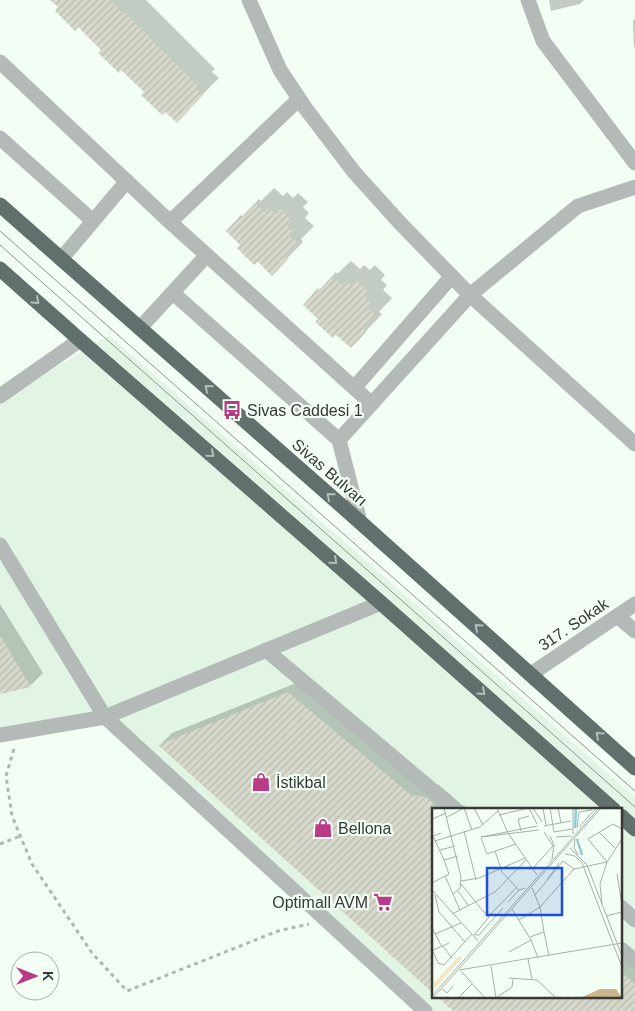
<svg xmlns="http://www.w3.org/2000/svg" width="635" height="1011" font-family="Arial,sans-serif">
<defs>
<pattern id="building-hatch" width="6" height="6" patternUnits="userSpaceOnUse" patternTransform="scale(1.25)"><rect width="6" height="6" fill="#d6d9cb"/><path d="M-1 1l2-2M0 6l6-6M5 7l2-2" fill="none" stroke="#b8bbaf"/></pattern>
</defs>
<rect width="100%" height="100%" fill="#f3fff4"/>
<!-- built -->
<path fill="#e2f5e4" fill-rule="evenodd" d="M109,335L635,797V1011H424L107,721L0,737V401ZM434,810H621V997H434Z"/>
<!-- shadow -->
<path fill="#0003" d="M52,0H146L215,69L212,72L219,78L193,104L146,92Z
M549,0H584L580,4L551,11Z
M635,19V47H634L633,21Z
M274,188L283,196L287,192L293,198L298,193L308,202L303,207L309,213L305,218L314,226L301,239L303,242L272,274L228,231L259,199L261,201Z
M351,261L360,269L364,265L370,270L375,265L385,275L381,280L387,285L383,290L392,298L379,312L382,314L351,347L305,305L336,272L337,274Z
M0,604L43,673L31,685L0,693Z
M301,681L423,784L439,785L462,805L467,807H471L473,810H434L160,745L172,733Z
M621,950L635,962V1011H455L621,997Z"/>
<!-- building -->
<path fill="url(#building-hatch)" d="M50,0H110L123,13L124,12L199,87L196,89L203,95L177,123L165,112L162,115L141,95L144,92L121,70L119,73L98,53L101,50L78,27L75,31L55,11L58,7Z
M256,204L265,212L269,208L276,214L280,209L292,220L287,225L293,231L289,235L298,244L285,257L288,259L272,276L258,262L254,265L237,248L240,245L226,231L241,215L244,217Z
M333,277L342,285L346,281L352,286L357,281L369,292L365,297L371,303L367,307L376,316L363,329L366,332L351,348L336,335L333,338L315,322L318,319L303,305L318,288L320,291Z
M0,635L31,687L0,694Z
M288,692L411,795L426,797L434,804V994L158,745Z
M621,972L635,984V1011H453L438,997H621Z"/>
<g fill="none" stroke-linecap="round" stroke-linejoin="round">
<!-- path -->
<path stroke="#afb8b0" stroke-width="3" stroke-dasharray="4 4" stroke-linecap="butt" d="M14,749L6,776L12,816L32,864L92,953L127,991L278,931L309,924
M0,844L20,836"/>
<!-- street -->
<path stroke="#b3bab8" stroke-width="15" d="M249,0L280,70L306,109L354,172L400,223L470,295L635,444
M528,0L543,41L635,163
M0,62L170,222L372,404
M0,138L93,221
M170,222L299,99
M61,259L127,181
M173,293L339,440L360,522
M140,328L207,255
M354,388L452,276
M0,396L80,340
M339,440L470,295L578,206L635,187
M0,545L105,717L425,1011
M617,616L635,631
M266,650L456,810
M531,674L635,604
M0,735L105,717L381,603
M621,907L635,920
M621,949L635,961"/>
<!-- highway -->
<path stroke="#61706c" stroke-width="15" d="M0,205L360,522L635,768
M0,269L80,340L381,603L614,810
M621,816L635,829"/>
<!-- tram -->
<path stroke="#8d948d" stroke-width="1" d="M0,231L635,791
M0,245L635,807"/>
</g>
<!-- one-way arrows -->
<defs><path id="oneway-chevron" d="M-2-3.5L2.5 0L-2 3.5" fill="none" stroke-width="1.6" stroke-linecap="round" stroke-linejoin="round" transform="scale(1.25)"/></defs>
<g stroke="#b1bfb7">
<use href="#oneway-chevron" transform="translate(36 301) rotate(42)"/>
<use href="#oneway-chevron" transform="translate(208 388) rotate(-139)"/>
<use href="#oneway-chevron" transform="translate(211 454) rotate(41)"/>
<use href="#oneway-chevron" transform="translate(330 496) rotate(-139)"/>
<use href="#oneway-chevron" transform="translate(334 561) rotate(41)"/>
<use href="#oneway-chevron" transform="translate(478 627) rotate(-138)"/>
<use href="#oneway-chevron" transform="translate(482 692) rotate(42)"/>
<use href="#oneway-chevron" transform="translate(599 735) rotate(-138)"/>
</g>
<!-- icons -->
<defs>
<g id="bus-bare" transform="scale(1.5)"><path d="M-5-6H5V4H4V6H2V4H-2V6H-4V4H-5ZM-3.5-4V0h7V-4ZM-3.5 1.2v1.5H-2V1.2ZM2 1.2v1.5H3.5V1.2Z" fill="#bb3a85" stroke="#f3fff4" stroke-width="2.5" paint-order="stroke"/></g>
<g id="shop-bare" transform="scale(1.5)"><path d="M-5-2.5h2.3a2.7 3.5 0 0 1 5.4 0H5L5.5 6h-11ZM-1.5-2.5h3a1.5 2.3 0 0 0-3 0Z" fill="#bb3a85" stroke="#f3fff4" stroke-width="2.5" paint-order="stroke"/></g>
<g id="supermarket-bare" transform="scale(1.5)"><path d="M-6-5.5h2.5l.6 2H6L4.5 2H-2.5L-4.4-4H-6ZM-1.5 3.2a1.3 1.3 0 1 0 .1 0ZM3 3.2a1.3 1.3 0 1 0 .1 0Z" fill="#bb3a85" stroke="#f3fff4" stroke-width="2.5" paint-order="stroke"/></g>
</defs>
<g fill-rule="evenodd">
<use href="#bus-bare" x="232" y="410"/>
<use href="#shop-bare" x="261" y="782"/>
<use href="#shop-bare" x="323" y="828"/>
<use href="#supermarket-bare" x="383" y="902"/>
</g>
<g text-anchor="middle" stroke-width="4.5" stroke-linejoin="round" paint-order="stroke">
<!-- poi labels -->
<g font-size="16" fill="#363a36" stroke="#f3fff4" text-anchor="start">
<text x="247" y="416">Sivas Caddesi 1</text>
<text x="276" y="788">İstikbal</text>
<text x="338" y="834">Bellona</text>
<text x="368" y="908" text-anchor="end">Optimall AVM</text>
</g>
<!-- street labels -->
<g font-size="16" fill="#363a36" stroke="#f3fff4">
<text transform="translate(330 472) rotate(41)" y="6">Sivas Bulvarı</text>
<text transform="translate(573 624) rotate(-34)" y="6">317. Sokak</text>
</g>
</g>
<!-- overview -->
<g transform="translate(432 808)">
<rect width="190" height="190" fill="#f3fff4"/>
<path d="M168,181H184L190,190H148Z" fill="#cbb58a"/>
<path d="M27,148L30,150L2,181V175Z" fill="#f6e5c2"/>
<path fill="none" stroke="#90cbd7" stroke-width="2.5" d="M143,20L144,0M145,31L150,47"/>
<path fill="none" stroke="#a7b0a8" stroke-width="1" d="M12,0L29,69L28,80L21,86M32,0L40,22M42,0L51,17M65,0L76,25L105,67M97,0L105,16M101,0L110,14M111,0L114,17M118,0L122,24L140,21M126,0L129,15M141,0V26M67,7L97,0M15,9L32,0M0,11L14,5M105,18L49,29L107,22M112,18L139,13M147,19L164,0M145,20L147,4L160,2M32,23L44,72M89,23L86,11L97,8M167,24L184,41M9,25L1,28L12,52M118,28L122,37L120,51M124,29L139,28M49,30L55,46L84,36M143,31L142,40L146,47M3,33L48,19L66,3M138,40L155,57L190,148M8,42L23,38M63,43L70,64L87,82M133,46L143,48L150,55L190,159M100,61L121,38L112,24M185,66L190,98M13,68L28,102M115,72L127,55M29,73L47,70L93,50M0,75L17,66L12,52L26,48M29,76L56,109L85,79M0,82L46,133M26,83L36,97M3,87L7,104L33,134M103,87L131,53L142,61M76,94L87,82L93,80M170,96L168,76L175,54L156,31L181,16L190,21M80,101L99,132L106,150M20,106L63,84L94,52M174,108L190,104M87,112L108,99L142,61L175,54L190,31M0,120L9,137M112,124L117,148M3,126L29,115M42,127L57,109M43,127H47L71,100M98,129L112,124L108,99L100,80M10,137L20,150M0,141L6,155M1,142L17,135M77,144L99,132M96,151L100,171M6,155L12,157L40,126M59,158L64,190M27,162L190,135M29,163L53,190M77,170L105,172L124,190M10,181L15,185L21,178M0,188L167,0M1,190L169,0M26,190L40,176M64,190L80,179L81,171"/>
<path fill="#1d4ed8" fill-opacity="0.15" stroke="#1d4ed8" stroke-width="2.5" d="M55,60H130V107H55Z"/>
<rect width="190" height="190" fill="none" stroke="#363a36" stroke-width="2.5"/>
</g>
<!-- north arrow -->
<g transform="translate(35 976) rotate(90)"><circle r="24" fill="#f3fff4" stroke="#a7b0a8"/>
<path d="M0-4L9 19L0 12L-9 19Z" fill="#bb3a85"/>
<text y="-8" font-size="14" font-weight="bold" text-anchor="middle" fill="#363a36">K</text>
</g>
</svg>
